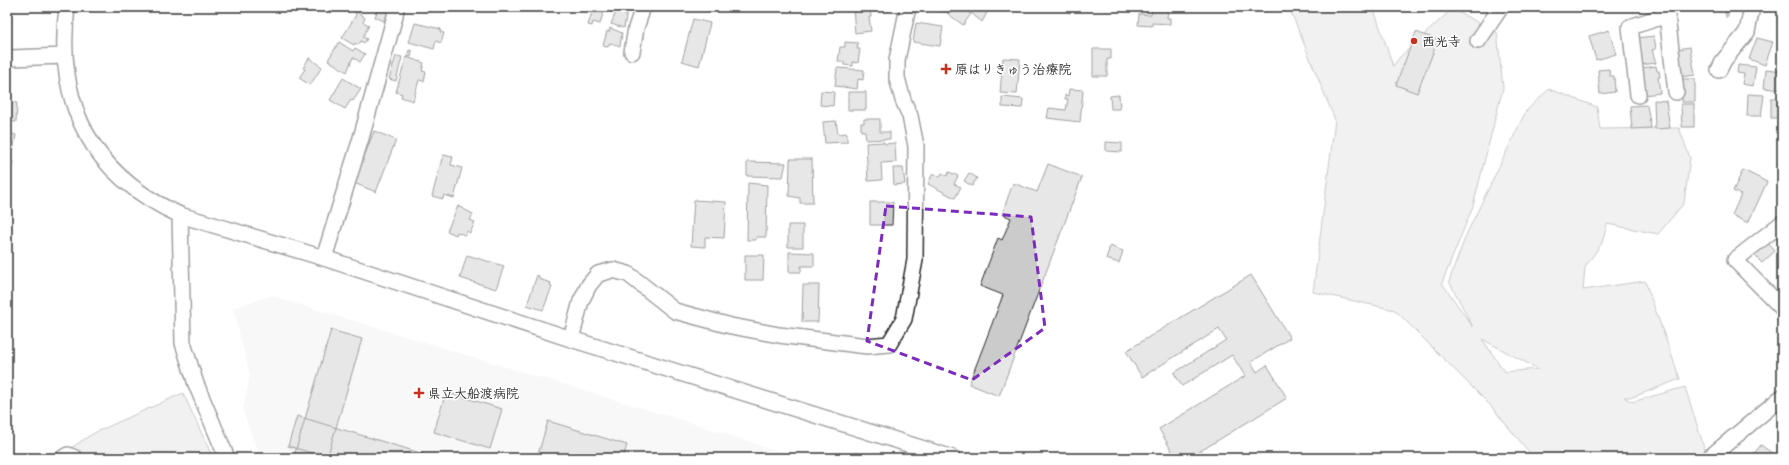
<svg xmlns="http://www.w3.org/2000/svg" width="1789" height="465" font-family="'Architects Daughter','Klee One',sans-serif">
<rect width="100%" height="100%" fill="#fff"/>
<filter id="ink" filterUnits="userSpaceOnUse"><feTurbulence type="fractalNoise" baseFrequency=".025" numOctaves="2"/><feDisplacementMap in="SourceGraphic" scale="8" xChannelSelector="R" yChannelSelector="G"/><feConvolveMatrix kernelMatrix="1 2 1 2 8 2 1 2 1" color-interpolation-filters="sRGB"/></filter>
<g filter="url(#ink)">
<!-- built -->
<path fill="#efefef" d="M271,296L711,429L796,458H260L243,411L250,375L233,308Z"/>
<!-- green -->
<path fill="#e0e0e0" stroke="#868686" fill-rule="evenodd" d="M1289,7H1373L1393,66L1400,57L1452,9L1497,32L1503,88L1473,206L1442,283L1473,327L1449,281L1467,233L1526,111L1549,89L1597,107L1600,129L1679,128L1690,158L1684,203L1658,234L1607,224L1602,243L1585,267L1583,290L1645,281L1680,379L1633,397H1624L1632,402L1685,387L1707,457L1534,458L1490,405L1395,310L1313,292L1335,120ZM1482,339L1538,369L1505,372Z
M183,393L213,458H55L94,433Z"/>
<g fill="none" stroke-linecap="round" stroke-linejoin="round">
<!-- stream -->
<path stroke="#7e7e7e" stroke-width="4" d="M1725,7L1727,16"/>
</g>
<!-- building -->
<path fill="#cbcbcb" stroke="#2b2b2b" d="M379,7H391L384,21L375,17Z
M596,7H605L600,24L593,22L592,26L588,25L593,9L595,10Z
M618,7L626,9L627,11L624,28L611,24Z
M853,7H870L871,17H869L871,31L855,33Z
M918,7H925L924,12L918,10Z
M926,7H945V12L926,9Z
M951,7H961L971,14L963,25L947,13Z
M964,7H990L982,22Z
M1155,7H1166L1165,10H1168L1167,18H1170V24L1152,23V26L1138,25L1139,14L1151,15L1152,8Z
M356,11L365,18L363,22L369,25L363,37L367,39L364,43L361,41L358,45L355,43L354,45L342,38L356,15L355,13Z
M693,19L710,23L699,66L682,61Z
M415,23L441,29L440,32L444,33L441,43L436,41L434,49L409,42Z
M916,23L943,27L940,46L913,42Z
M610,28L622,33L620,46L610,43L608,47L603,46L607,31L609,32Z
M1609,30L1616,54L1596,60L1589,36Z
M1416,32L1438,40L1417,93L1396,85Z
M1654,36L1656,49L1652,50L1656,63L1640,65L1636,38Z
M1757,38L1773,42L1765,65L1749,59Z
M339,42L353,51L355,48L365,54L360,62L353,57L347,72L328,60Z
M845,42L858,43L857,49H860L858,63L853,62V66L844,65V62H838L840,47H845Z
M1690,47L1695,75L1680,77L1677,49Z
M1093,49H1111V59H1107V76H1093Z
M409,50L412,51L411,57L407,56Z
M396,56L402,57L396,81L389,79Z
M406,57L424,63L422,71L426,72L424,81L419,80L413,101L401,97L402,94L396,92Z
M309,58L322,67L310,85L299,78L305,69L303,68Z
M1003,58L1020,59L1017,94L1000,93Z
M1738,65L1756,67L1753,86L1742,84L1744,74L1737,73Z
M1656,66L1657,71H1659L1660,77H1658L1660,93L1643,95L1642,68Z
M837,68L864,70L863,80L858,79L857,89L835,86Z
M1609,69L1610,76H1614L1615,92L1600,94L1598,70Z
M1766,69L1782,71V90L1764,88Z
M343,78L361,89L353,101L351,100L345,109L330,100Z
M1679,79H1695V102H1682V87Z
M1069,89L1083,90L1080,122L1047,118L1049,108L1066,110L1068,99H1065V95L1068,96Z
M821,91L834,92L833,106L820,105Z
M848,92H866V110H848Z
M1748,94L1764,95L1761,116H1747Z
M1119,95L1120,109H1111L1110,96Z
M1002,97L1023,99L1022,108L1002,107Z
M1771,98H1782V118H1771Z
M1654,100L1666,101L1670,128L1655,129Z
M7,102L17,103L16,122H7Z
M1681,104H1694V127H1682Z
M1647,105L1651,128L1632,129L1630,106Z
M864,119H880V132H890V139L866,140L865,131H861V123H864Z
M836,121L838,134L847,133V142L825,143L823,122Z
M374,131L396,140L376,192L354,183Z
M7,133L16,135L13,151L7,150Z
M884,142L885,144L895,143L896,162L881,163L882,180L868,181L866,143Z
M1106,142L1122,143V152L1106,151Z
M443,155L453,157L451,165L462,168L454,198L444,195L443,199L432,196Z
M790,159H812L813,203H800V198L789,196Z
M7,161L13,162L9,178H7Z
M747,162L786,163L783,177L747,176Z
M1048,164L1082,177L999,396L969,384L1003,295L980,286L998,238L1002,240L1011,218L1002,214L1013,183L1037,192Z
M893,168H903L905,184L894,185Z
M1743,170L1767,182L1748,223L1732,215L1741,195L1733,191Z
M949,172L958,176L954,184L961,187L955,198L928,184L933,173L940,177L942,173L947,176Z
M969,173L977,178L972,186L964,181Z
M748,183L767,185L766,237H756V240H747Z
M694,200L726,202L724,238L705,237V247L691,246Z
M870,202H893L892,225H870Z
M458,206L473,214L470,220L475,222L470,233L467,231L465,235L457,232L456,235L447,231Z
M788,225H803V247H788Z
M1766,241L1775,251L1762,263L1753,254Z
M1110,246L1123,251L1119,263L1106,259Z
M789,252L814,253V266H801V272H789Z
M467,255L504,266L496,289L460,278Z
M745,255H764L763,280H745Z
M537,275L539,276V279L551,283L550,286L552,287L543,310L527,305Z
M1251,275L1290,338L1251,362L1257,372L1267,365L1287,398L1189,458H1176L1159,429L1245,376L1232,355L1182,386L1174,373L1226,340L1219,329L1142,377L1126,351Z
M803,285H819L818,322H802Z
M331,330L362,339L327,458H310L295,453Z
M446,392L502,409L490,449L434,432Z
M297,416L424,454L423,458H329L288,446Z
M548,421L627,445L623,458H537Z
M1761,445L1777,457L1776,458L1751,457Z"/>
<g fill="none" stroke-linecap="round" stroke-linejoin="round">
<!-- minor casing -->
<g stroke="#2b2b2b" stroke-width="18">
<path id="minor" d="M67,7C55,103 91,175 180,215L324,258L571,339L953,458
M1666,7L1676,92
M1478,41L1501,7
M632,52L636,28L643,7
M7,60L11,58L64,56
M1719,70L1724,60L1747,32L1752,7
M1638,95L1630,27L1667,15
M180,215L183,343L196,384L227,458
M1782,223L1735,260L1782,308
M324,258L361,138L395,16L396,7
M571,339L581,301L589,285L598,274L613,270L628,274L675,311L731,326L779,335L867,346L889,344L904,319L915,260L916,146L910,116L903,100L897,78V60L908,7
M63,458L68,455L75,458
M1709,458L1782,397"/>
</g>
<!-- minor -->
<use href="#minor" stroke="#fff" stroke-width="15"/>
</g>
</g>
<!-- marked area -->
<path d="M0 0H1789V465H0ZM886,206L1031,217L1045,328L972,380L867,341Z" fill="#fff" fill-opacity=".55" fill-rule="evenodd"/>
<path fill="none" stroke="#7b2cbf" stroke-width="3" stroke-dasharray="8 5" stroke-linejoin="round" d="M886,206L1031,217L1045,328L972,380L867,341Z"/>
<!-- markers -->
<g fill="#c8321e" stroke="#fff" stroke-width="1.5">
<circle cx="1414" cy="41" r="4"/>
<path d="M944 63h4v4h4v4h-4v4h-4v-4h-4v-4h4z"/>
<path d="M417 387h4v4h4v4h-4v4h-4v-4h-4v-4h4z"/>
</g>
<g text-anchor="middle" stroke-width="3" stroke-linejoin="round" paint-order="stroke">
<!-- poi labels -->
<g font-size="13" font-weight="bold" fill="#2b2b2b" stroke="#fff" text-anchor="start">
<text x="1422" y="46">西光寺</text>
<text x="955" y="74">原はりきゅう治療院</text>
<text x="428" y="398">県立大船渡病院</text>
</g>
</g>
<!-- margin -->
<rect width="1789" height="465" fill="none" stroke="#fff" stroke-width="24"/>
<rect x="12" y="12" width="1765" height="441" fill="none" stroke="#2b2b2b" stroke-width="1.5" filter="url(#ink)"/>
</svg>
